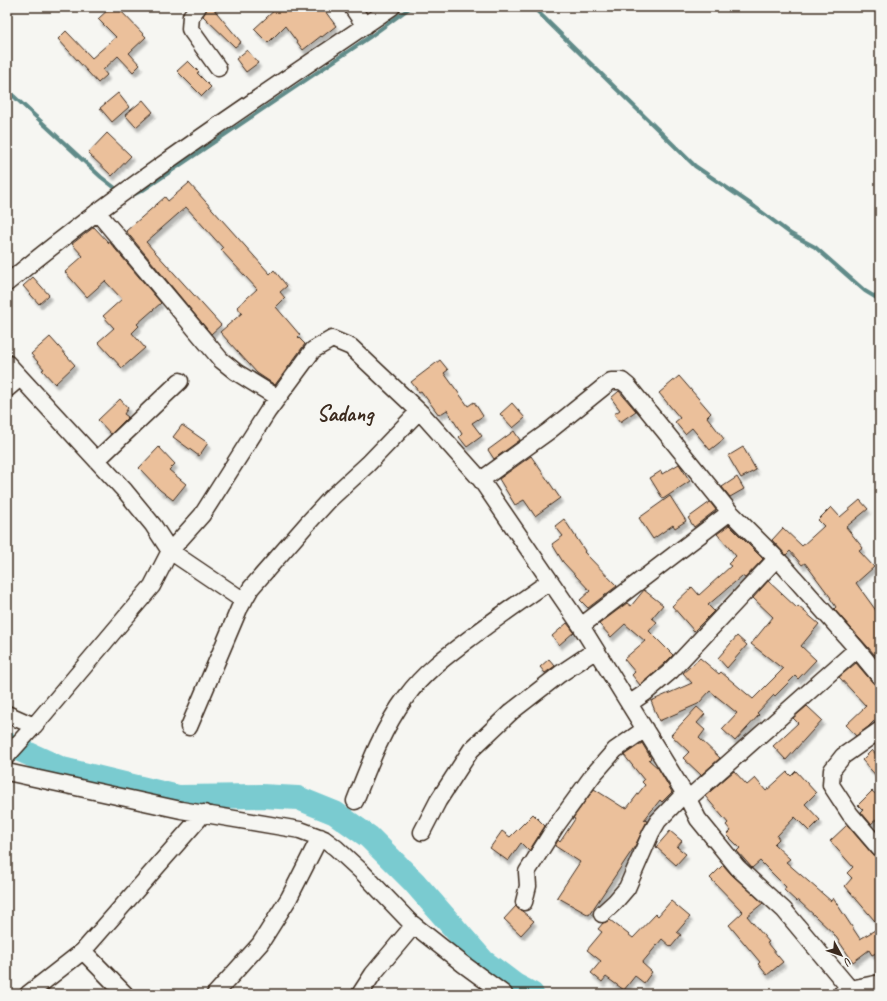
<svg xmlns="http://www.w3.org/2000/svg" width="887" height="1001" font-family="Caveat,sans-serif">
<defs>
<filter id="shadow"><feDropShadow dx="2.5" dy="4.5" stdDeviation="1" flood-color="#0004"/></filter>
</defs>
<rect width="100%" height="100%" fill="#f6f6f2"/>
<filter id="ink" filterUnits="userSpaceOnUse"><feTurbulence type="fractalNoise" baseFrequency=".025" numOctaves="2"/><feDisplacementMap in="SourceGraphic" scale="8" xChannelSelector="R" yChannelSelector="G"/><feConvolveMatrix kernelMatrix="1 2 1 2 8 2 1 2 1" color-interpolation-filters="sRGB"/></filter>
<g filter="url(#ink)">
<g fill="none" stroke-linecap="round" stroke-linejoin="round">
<!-- stream -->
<path stroke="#618b89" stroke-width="4" d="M533,7L695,166L755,207L791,234L815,247L865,291L880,300
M7,90L101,177L119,191
M133,195L143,190L371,36L411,7"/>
<!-- river -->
<path stroke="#7acbd0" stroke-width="24" d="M7,744L62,769L178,797L261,796L298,798L335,813L369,837L414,882L483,961L515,985L532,994"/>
</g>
<!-- building -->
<path fill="#ebc09b" stroke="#3b2a1e" filter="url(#shadow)" d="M111,7H117L146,37L129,53L140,65L133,72L118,56L103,70L107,75L98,83L58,39L66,31L92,58L116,37L98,19Z
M208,7H212L241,42L235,47L203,16Z
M278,7H322L336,26L322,37L321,36L303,50L285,26L268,43L254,29Z
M247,50L258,63L246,72L236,59Z
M188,61L199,72L197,73L211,87L202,96L177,71Z
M118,93L129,107L112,122L100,108Z
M143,100L153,112L136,127L125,115Z
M107,133L131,156L112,176L88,153Z
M189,183L270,274L274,270L287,286L280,292L285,298L276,307L300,335L298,337L305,344L275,385L257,373L220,332L242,313L237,307L257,289L221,250L223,248L186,207L146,242L221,325L211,334L126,231L165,197L168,201Z
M94,227L109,243L110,242L111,244L161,303L137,324L139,326L132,333L145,348L122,368L98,342L114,328L103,316L122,299L105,281L87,297L65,272L83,256L72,244Z
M33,277L49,295L39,304L23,286Z
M50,337L75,365L55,384L42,370L44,369L31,354Z
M440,360L448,370L444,373L468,406L474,402L483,416L472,423L482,436L467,447L459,437L462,434L447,410L439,415L421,391L419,392L411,382Z
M679,376L711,413L707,417L724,439L710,450L692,428L685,434L675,422L680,418L659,393Z
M619,391L636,411L620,422L614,414L620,410L611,398Z
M120,399L128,408L124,414L128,417L111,434L98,420Z
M512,403L525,418L513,428L500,414Z
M182,425L208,443L199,456L173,437Z
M514,431L520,440L494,459L488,450Z
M159,447L175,464L169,470L186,484L173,500L160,490L139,468Z
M743,447L756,470L741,478L728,456Z
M531,456L560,498L535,516L524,500L515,505L499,479Z
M679,464L690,481L663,499L650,478L661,471L662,474Z
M737,477L744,489L730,497L722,487Z
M670,496L686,521L675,528L673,525L653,539L639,518Z
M860,500L868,509L846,527L863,548L859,551L874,567L856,583L880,616V650L875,655L834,609L836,607L830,598H831L805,563L802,565L790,551L786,555L772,540L783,528L802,546L824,526L818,520L831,507L840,517Z
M710,502L716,510L694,527L688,518Z
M564,519L585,551L584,552L617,586L588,608L580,600L590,591L563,562L552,544L563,536L555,526Z
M729,525L763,559L745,578L742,576L708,605L714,611L694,631L672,606L692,587L699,595L731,566L728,564L736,556L717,534Z
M768,581L797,608L798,606L819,624L801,646L816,660L798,679L795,676L775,696L774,695L757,713L759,715L735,741L722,729L737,713L710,691L698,704L659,721L651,701L692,683L683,673L700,658L719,674L721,672L753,699L783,669L751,644L773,617L753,598Z
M644,590L663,605L652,618L657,622L649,631L673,655L664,664L640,685L632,675L635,672L624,659L645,641L625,624L611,637L599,624L627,603L631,606Z
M567,623L574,632L559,645L552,636Z
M737,636L747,645L727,668L718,658Z
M549,659L555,666L545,673L540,667Z
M856,663L873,683L880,686V715L868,727L856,736L846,725L866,706L839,677Z
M807,706L822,720L786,760L773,746L798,723L793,718Z
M697,707L705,714L697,723L705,730L699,738L720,758L701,775L683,758L689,752L671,735Z
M642,743L651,758L649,760L658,768L672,792L662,802L660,800L644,820L647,821L635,846L589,915L557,897L580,862L555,846L558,840L560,842L575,819L573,818L594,789L624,808L625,807L627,808L645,785L642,782L644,780L624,755Z
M872,750L880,759V780L862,760Z
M734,771L747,785L755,778L766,791L787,772L791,776L796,771L816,793L805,804L820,820L809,831L795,817L777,836L779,839L774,844L790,859L786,862L831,901L833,898L860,939L880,927L845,886L852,878L847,873L853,867L830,841L847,825L873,855L880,858V951L872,955L869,950L853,962L834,934L798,900L797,902L784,890L786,887L760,861L752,868L737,851L740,848L727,835L731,831L726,825L728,823L705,796Z
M872,791L880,798V816L871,824L861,812L863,810L858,805Z
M533,814L545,826L529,851L521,843L508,861L490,848L502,831L510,837Z
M670,831L682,841L677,847L686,854L676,865L656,847Z
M723,865L732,875L763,903L747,916L769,942L767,943L783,962L767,975L758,964L760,962L729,925L743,912L710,878Z
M671,901L690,917L677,932L681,935L671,947L662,939L642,963L652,972L644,983L635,976L624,990L606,977L602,982L591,973L601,961L587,950L602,932L598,929L603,923L610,920L633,938L656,914L658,916Z
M516,906L534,921L521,935L504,919Z"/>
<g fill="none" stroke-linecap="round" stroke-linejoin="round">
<!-- minor casing -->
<g stroke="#3b2a1e" stroke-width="19">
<path id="minor" d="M198,7L191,16L190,29L218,68
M352,7L365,26
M97,212L221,360L236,372L278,398
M7,283C129,182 262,96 392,7
M7,363L125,491L153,525L170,551L152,586L34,726L7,756
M7,389L20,378
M97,460L180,381
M481,480L581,626
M244,601L170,551L202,515L268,411L313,350L332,339L351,347L423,415L481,480L549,431L611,381H622L628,386L730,512L783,565L857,649L880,677
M629,704L645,693L671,671L776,559
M7,714L34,726
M189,727L239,609L251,588L307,524L330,499L368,464L419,411
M880,730L843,756L832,770L831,785L850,814L880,849
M7,772L181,810L300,830L324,839L336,848L362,872L410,922L463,964L504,994
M688,799L581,626L730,512
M355,801C369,765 383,728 406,697C424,672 449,654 473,636C498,617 524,599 550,581
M422,832L438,801L471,750L511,712L560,674L596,650
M524,902L528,886L527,872L556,826L593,775L615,750L645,729
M602,914L615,902L627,888L651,833L658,821L685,793
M83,951L204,813
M850,989L784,910L738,868L698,819L688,799L857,649
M842,993L850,989L880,983
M28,994L83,951L125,994
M215,994L260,944L289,898L320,837
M360,994L373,974L414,925"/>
</g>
<!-- minor -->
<use href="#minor" stroke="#f6f6f2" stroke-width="16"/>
</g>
</g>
<g text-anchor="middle" stroke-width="3" stroke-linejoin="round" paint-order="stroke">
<!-- quarter labels -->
<g font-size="22" font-weight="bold" fill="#3b2a1e" stroke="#f6f6f2">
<text x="345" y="421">Sadang</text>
</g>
</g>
<!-- margin -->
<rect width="887" height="1001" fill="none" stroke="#f6f6f2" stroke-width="24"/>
<rect x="12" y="12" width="863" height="977" fill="none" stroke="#3b2a1e" stroke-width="1.5" filter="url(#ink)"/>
<!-- north arrow -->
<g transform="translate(841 955) rotate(130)" stroke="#f6f6f2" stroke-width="3" paint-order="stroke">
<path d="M0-3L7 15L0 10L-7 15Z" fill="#3b2a1e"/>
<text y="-6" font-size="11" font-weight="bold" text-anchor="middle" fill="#3b2a1e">U</text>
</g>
</svg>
